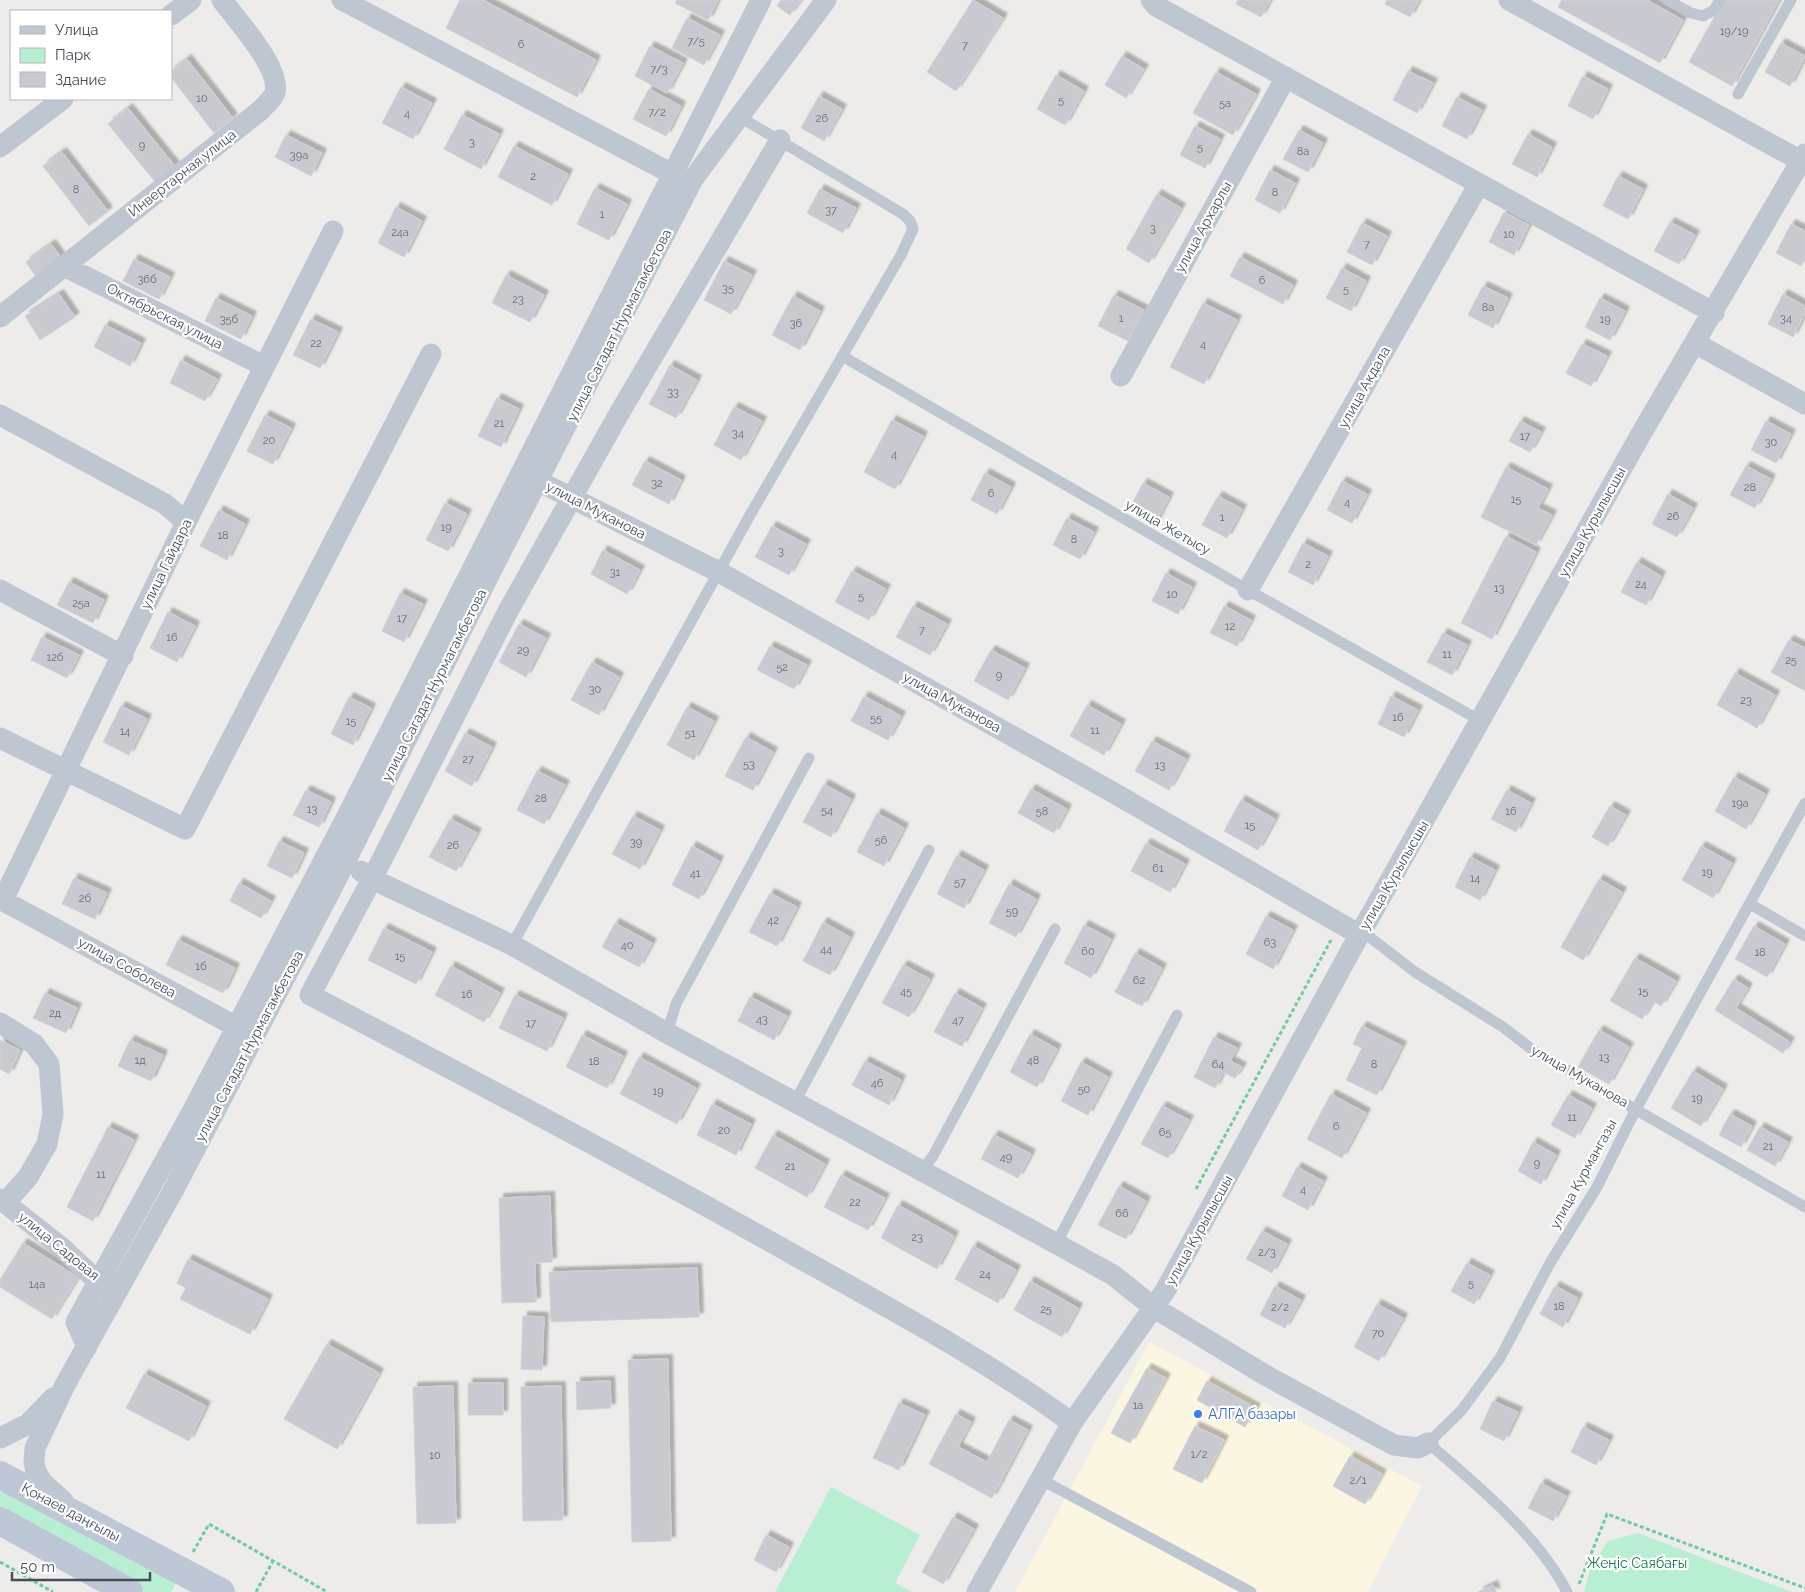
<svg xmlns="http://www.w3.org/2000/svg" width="1805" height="1592" font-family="Raleway,sans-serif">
<defs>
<filter id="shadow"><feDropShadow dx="4.5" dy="-4.5" stdDeviation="1" flood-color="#0004"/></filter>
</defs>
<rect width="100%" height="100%" fill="#eeebeb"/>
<!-- commercial -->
<path fill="#fbf6e2" d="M1149,1342L1422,1486L1368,1592H1015Z"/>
<!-- green -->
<path fill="#b8eed1" d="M831,1487L920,1535L895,1583L912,1592H775Z
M0,1490L176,1583L171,1592H146L0,1513Z
M1638,1533L1792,1592H1584L1590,1569L1608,1541Z"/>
<!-- building -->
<path fill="#c8cad0" stroke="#cfd1d7" filter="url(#shadow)" d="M460,0H483L596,60L577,97L446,28Z
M677,0H718L708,20L675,3Z
M781,0H801L790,15L777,6Z
M973,0L1003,18L956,91L927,72Z
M1238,0H1270L1261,17L1236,4Z
M1387,0H1419L1410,17L1385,4Z
M1562,0H1647L1683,20L1660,63L1558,7Z
M1724,0H1779L1732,86L1689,62Z
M687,18L720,35L704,65L672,48Z
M1781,43L1805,56L1790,86L1765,72Z
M650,46L683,63L667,93L635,76Z
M1122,56L1144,69L1126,98L1105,85Z
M187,59L233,118L214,133L171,77V71Z
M1408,71L1433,83L1417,113L1393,100Z
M1216,72L1256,94L1233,135L1193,113Z
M1056,75L1084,91L1065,125L1037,109Z
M1583,76L1608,89L1593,119L1568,106Z
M401,87L432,103L413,139L382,123Z
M649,89L681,106L666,136L633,119Z
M819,96L842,109L824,141L801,128Z
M1457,97L1482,110L1467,139L1442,126Z
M128,108L175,166L156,183L108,124Z
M462,115L499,134L481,169L444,149Z
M1195,126L1220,139L1205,168L1180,155Z
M1299,130L1323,143L1308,172L1283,159Z
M1528,134L1552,147L1537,177L1512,164Z
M286,135L322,153L311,176L275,157Z
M514,146L568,174L552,205L498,177Z
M62,152L108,211L89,226L43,166Z
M1270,170L1295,183L1280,213L1255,200Z
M1618,176L1643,189L1628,219L1603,206Z
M595,188L627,204L609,240L577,224Z
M820,189L856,208L843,233L807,213Z
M1157,194L1181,208L1149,263L1126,249Z
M396,207L422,221L404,257L378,243Z
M1504,212L1529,225L1514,255L1489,242Z
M1670,222L1695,235L1679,264L1654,251Z
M1362,223L1387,236L1372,265L1347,252Z
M1791,224L1805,231V258L1801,266L1776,253Z
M51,244L62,259L36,277L26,262Z
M1240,257L1293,285L1283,304L1230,276Z
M134,259L170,277L159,299L123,281Z
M724,261L752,275L731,314L704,300Z
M1342,268L1366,281L1351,311L1326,298Z
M506,275L544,295L530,322L492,303Z
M1483,286L1508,298L1493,328L1468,315Z
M59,294L75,317L40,340L25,316Z
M1783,294L1805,306V313L1793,337L1768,324Z
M1114,295L1144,310L1128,341L1098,326Z
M793,296L820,311L800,350L772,335Z
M216,298L252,316L241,339L205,321Z
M1600,298L1625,311L1610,340L1585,327Z
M1203,303L1237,320L1204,384L1170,367Z
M311,319L338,332L320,368L293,355Z
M105,325L141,343L130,366L94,347Z
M1582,344L1607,356L1591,386L1566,373Z
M181,360L217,379L205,401L170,383Z
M670,365L697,380L676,418L649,404Z
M497,398L519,409L501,447L478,436Z
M734,407L762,421L741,460L714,445Z
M265,415L291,428L273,464L247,451Z
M892,420L923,436L895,489L864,472Z
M1520,421L1541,432L1530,452L1509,441Z
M1766,421L1791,434L1776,463L1751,450Z
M645,461L681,480L669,504L632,485Z
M1746,466L1771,479L1755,508L1730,495Z
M1506,467L1548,489L1538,508L1552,515L1536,545L1481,517Z
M985,473L1011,487L997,514L971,500Z
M1342,481L1367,494L1352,523L1327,510Z
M1143,483L1169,497L1155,524L1129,510Z
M1668,494L1693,508L1677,537L1652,524Z
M1218,496L1242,509L1227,538L1202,525Z
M445,503L467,514L448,551L426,540Z
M219,510L245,524L227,560L200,546Z
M1067,518L1094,532L1080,559L1053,545Z
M772,526L806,544L789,575L755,557Z
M1506,536L1536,552L1492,639L1461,623Z
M1303,543L1328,556L1313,585L1288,572Z
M603,550L640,570L627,594L591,574Z
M1637,562L1661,576L1646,605L1621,592Z
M852,571L886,589L869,620L835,602Z
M1166,573L1192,587L1178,614L1152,601Z
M69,582L104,600L93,623L57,605Z
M400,593L423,604L404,642L382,631Z
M913,606L947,624L930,655L896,637Z
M1224,606L1251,620L1237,646L1210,633Z
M168,612L195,626L177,662L150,648Z
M519,624L546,638L526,677L499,662Z
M1443,633L1467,645L1452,675L1427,662Z
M42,637L79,655L67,678L31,660Z
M1789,640L1805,648V691L1771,672Z
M770,646L807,665L794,689L757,670Z
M991,650L1025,668L1008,700L974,681Z
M592,662L619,677L599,715L571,700Z
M1735,673L1775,695L1757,728L1717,705Z
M864,696L901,716L888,740L851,721Z
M1391,696L1418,710L1404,737L1378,724Z
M349,697L371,708L353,745L331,734Z
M1087,705L1121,724L1104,755L1070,736Z
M121,706L147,719L129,755L103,742Z
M687,707L714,721L694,760L667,745Z
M465,733L492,747L472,786L445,771Z
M746,737L773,752L753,790L725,776Z
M1152,741L1186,759L1169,790L1135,771Z
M537,771L565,785L544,824L517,810Z
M1734,777L1765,794L1746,829L1715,811Z
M824,784L851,799L831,837L803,822Z
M1031,789L1067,809L1054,833L1018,813Z
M306,790L331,802L319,827L293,815Z
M1507,790L1531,803L1516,832L1491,819Z
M1241,800L1275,819L1258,850L1224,831Z
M1610,806L1626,815L1608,846L1592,837Z
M877,813L904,828L884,866L857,852Z
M633,816L660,830L640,869L612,854Z
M450,819L477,833L456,871L429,857Z
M279,841L304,853L292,878L267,866Z
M1146,843L1185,864L1170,892L1131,871Z
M692,846L719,861L699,899L672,885Z
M1701,846L1732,863L1713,898L1682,880Z
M957,855L984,870L964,908L937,894Z
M1470,857L1495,870L1480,900L1455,887Z
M74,878L107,893L95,919L62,904Z
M1599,879L1622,892L1583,960L1561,947Z
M239,883L271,901L261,918L230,901Z
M1009,884L1036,899L1016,937L989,923Z
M770,893L797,907L777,946L749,932Z
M1266,916L1293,930L1273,969L1246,954Z
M823,922L850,937L830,975L803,961Z
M615,923L652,943L639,967L602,947Z
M1084,925L1111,939L1091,978L1064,963Z
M1754,926L1785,944L1767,977L1735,959Z
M384,928L432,952L416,984L368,960Z
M178,940L235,968L223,993L166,965Z
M1135,953L1162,968L1142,1006L1115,992Z
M1635,958L1676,981L1661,1006L1653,1001L1642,1019L1610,1001Z
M903,965L930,979L909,1017L882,1003Z
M451,966L500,993L484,1022L435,995Z
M1734,979L1748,988L1736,1008L1790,1042L1783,1053L1715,1010Z
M45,993L77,1008L66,1033L33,1018Z
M955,993L982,1008L962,1046L934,1032Z
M515,995L563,1018L547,1051L499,1028Z
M750,997L787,1016L774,1040L738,1021Z
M1362,1026L1402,1046L1377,1095L1346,1080L1362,1048L1353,1044Z
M1599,1030L1629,1047L1609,1084L1578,1067Z
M1030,1034L1057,1049L1037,1087L1010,1072Z
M582,1035L623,1056L607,1088L566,1067Z
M1214,1037L1237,1048L1230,1061L1242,1067L1235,1078L1223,1072L1215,1088L1194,1077Z
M0,1040L20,1050L9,1074L0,1069Z
M130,1040L163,1055L151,1081L118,1066Z
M639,1057L696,1088L677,1124L620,1094Z
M865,1061L901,1080L889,1105L852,1085Z
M1081,1062L1108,1077L1088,1115L1061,1101Z
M1693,1071L1723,1089L1701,1126L1671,1108Z
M1331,1094L1366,1113L1342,1158L1307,1139Z
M1568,1095L1592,1108L1575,1138L1551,1125Z
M712,1104L751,1124L736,1155L697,1135Z
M1162,1106L1189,1120L1168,1158L1141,1144Z
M1730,1114L1752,1126L1741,1147L1719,1135Z
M108,1127L134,1140L93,1221L67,1207Z
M1760,1127L1788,1142L1775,1166L1747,1150Z
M773,1135L825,1164L807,1197L755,1168Z
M994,1135L1031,1154L1018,1178L981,1159Z
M1533,1142L1556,1155L1541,1184L1518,1171Z
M1297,1167L1323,1181L1308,1210L1282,1196Z
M841,1175L885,1198L868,1230L824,1207Z
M1119,1186L1146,1201L1126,1239L1098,1225Z
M550,1196L552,1262L535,1263L536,1302L502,1303L499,1198Z
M898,1205L954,1236L937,1269L881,1238Z
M1262,1231L1287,1244L1272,1273L1246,1259Z
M23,1243L78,1277L52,1319L0,1287V1280Z
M973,1246L1016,1270L998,1303L955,1279Z
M188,1259L268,1299L250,1334L180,1299L186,1288L177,1283Z
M1467,1263L1490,1275L1474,1304L1451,1291Z
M697,1268L699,1317L551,1322L549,1272Z
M1030,1281L1078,1308L1062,1337L1014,1310Z
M1275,1286L1301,1300L1285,1328L1260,1315Z
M1555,1286L1578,1298L1563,1327L1540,1314Z
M1377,1304L1403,1318L1379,1361L1354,1347Z
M523,1316L544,1317L542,1370L521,1369Z
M327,1344L379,1373L337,1449L284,1419Z
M668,1359L671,1541L632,1542L628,1360Z
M1147,1368L1166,1378L1130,1443L1111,1433Z
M144,1374L206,1406L189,1441L126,1408Z
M610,1381L611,1408L577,1410L576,1382Z
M1207,1381L1256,1408L1245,1427L1197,1400Z
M468,1383H503V1415H468Z
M453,1386L456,1523L417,1524L413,1387Z
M561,1386L563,1520L523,1521L521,1387Z
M1493,1401L1518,1412L1504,1441L1480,1429Z
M899,1403L925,1415L899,1470L873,1458Z
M956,1414L971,1422L958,1447L987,1462L1009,1420L1028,1430L992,1498L929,1464Z
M1195,1426L1224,1440L1202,1483L1173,1469Z
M1583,1427L1609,1440L1596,1465L1571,1452Z
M1350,1456L1382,1474L1365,1504L1333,1486Z
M1541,1483L1566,1496L1553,1521L1528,1508Z
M953,1517L974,1529L943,1584L922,1572Z
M766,1535L789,1547L776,1572L754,1560Z
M1493,1585L1496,1592H1478Z"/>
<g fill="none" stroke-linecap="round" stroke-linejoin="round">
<!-- path -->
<path stroke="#70cba5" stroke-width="3" stroke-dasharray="4 2.5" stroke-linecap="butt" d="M1196,1189L1331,940
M193,1552L209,1524L327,1592
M0,1562L53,1592
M1579,1584L1607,1514L1805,1588
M256,1592L273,1561"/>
<!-- lane -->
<path stroke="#bec6d1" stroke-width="11" d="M1667,0L1691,13L1703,16L1714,10L1720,0
M1738,94L1791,0
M842,356L1248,590L1481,721
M1750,904L1805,936
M1363,932L1415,972L1503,1027L1534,1051L1805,1207
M512,945L750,515L901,255L913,229L910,221L903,214L740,117
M667,1033L676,1004L809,758
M795,1102L929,850
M922,1171L933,1156L1055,929
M1056,1244L1177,1015
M1040,1479L1251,1592
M1567,1592C1538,1535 1476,1484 1428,1443L1461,1411L1500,1358L1550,1263L1597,1187L1636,1109L1805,803"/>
<!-- street -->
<path stroke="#bec6d1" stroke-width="21" d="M342,0L682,179
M1151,0L1156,6L1714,313
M1509,0L1801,161
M171,15L191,0
M780,140L620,412L508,611L372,879L310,995C473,1080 634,1165 794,1255C889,1308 985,1359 1072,1423
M0,147L63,99
M66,267L264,366
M0,317L261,110C265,105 274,98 275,92C281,68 236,19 222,0
M1695,343L1805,404
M1121,376L1286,77
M0,415L165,504L186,522
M538,481L719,572L1107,789L1360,935
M0,590L123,656
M1248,590L1479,184
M0,738L185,829L431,354
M361,871L372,879L512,945L667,1033L1046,1238L1113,1275L1153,1307L1265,1375L1368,1431L1394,1445L1418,1448L1428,1443
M0,899L248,1033
M3,900L190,514L333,231
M0,1023L34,1044L49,1064L53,1114L47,1144L28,1177L5,1203
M0,1199L61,1247L91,1275L111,1285
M87,1347L76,1322L193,1110L346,818L761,0
M0,1438L28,1424L53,1398
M63,1501L42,1482L36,1472L34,1462L35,1448L65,1385L173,1191L333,886L488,577L693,179L826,0
M977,1592L1072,1423L1165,1291L1351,950L1641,434L1805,154"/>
<!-- secondary -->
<path stroke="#bdc7d5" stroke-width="28" d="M0,1475L221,1592
M0,1521L129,1592"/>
</g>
<!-- markers -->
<circle fill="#3f7fe0" stroke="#fff" stroke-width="2" cx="1198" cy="1414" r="5"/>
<g text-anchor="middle" stroke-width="4.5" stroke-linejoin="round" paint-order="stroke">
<!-- number labels -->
<g font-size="11" fill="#656c76">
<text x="1734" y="35">19/19</text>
<text x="696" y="45">7/5</text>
<text x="521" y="48">6</text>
<text x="965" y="49">7</text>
<text x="659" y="73">7/3</text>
<text x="202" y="102">10</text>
<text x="1061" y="104">5</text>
<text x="1225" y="107">5а</text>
<text x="657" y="116">7/2</text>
<text x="407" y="117">4</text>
<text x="822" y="122">26</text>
<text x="472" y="146">3</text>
<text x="142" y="149">9</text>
<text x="1200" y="151">5</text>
<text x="1303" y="155">8а</text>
<text x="299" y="159">39а</text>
<text x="533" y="180">2</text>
<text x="76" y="193">8</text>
<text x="1275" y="196">8</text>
<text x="831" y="214">37</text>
<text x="602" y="218">1</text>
<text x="1153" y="232">3</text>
<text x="400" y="236">24а</text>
<text x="1509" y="238">10</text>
<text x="1367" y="248">7</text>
<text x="147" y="283">36б</text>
<text x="1262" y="284">6</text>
<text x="728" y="292">35</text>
<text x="1346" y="293">5</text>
<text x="518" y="303">23</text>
<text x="1488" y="311">8а</text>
<text x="1121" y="322">1</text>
<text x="1786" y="322">34</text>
<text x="229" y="323">35б</text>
<text x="1605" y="323">19</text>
<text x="796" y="327">36</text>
<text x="316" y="347">22</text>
<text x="1203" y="348">4</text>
<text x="673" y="396">33</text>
<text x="499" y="427">21</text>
<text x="738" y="437">34</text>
<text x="1525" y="440">17</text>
<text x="269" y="444">20</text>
<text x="1771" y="446">30</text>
<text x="894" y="458">4</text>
<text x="657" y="487">32</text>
<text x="1750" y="491">28</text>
<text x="991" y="497">6</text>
<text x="1516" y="503">15</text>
<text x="1347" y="506">4</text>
<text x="1673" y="520">26</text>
<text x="1222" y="521">1</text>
<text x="446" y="531">19</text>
<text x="223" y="539">18</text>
<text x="1074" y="543">8</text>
<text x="781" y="555">3</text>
<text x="1308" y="568">2</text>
<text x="615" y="576">31</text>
<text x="1641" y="588">24</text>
<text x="1499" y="592">13</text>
<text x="1172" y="598">10</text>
<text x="861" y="600">5</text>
<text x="81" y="607">25а</text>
<text x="402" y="622">17</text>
<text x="1230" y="630">12</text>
<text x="922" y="634">7</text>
<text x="172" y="641">16</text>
<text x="523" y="654">29</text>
<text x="1447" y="658">11</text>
<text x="55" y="661">12б</text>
<text x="1791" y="664">25</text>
<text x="782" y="671">52</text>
<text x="999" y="679">9</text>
<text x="595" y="693">30</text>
<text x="1746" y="704">23</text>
<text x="1398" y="721">16</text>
<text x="876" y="722">55</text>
<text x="351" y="725">15</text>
<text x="1095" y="734">11</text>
<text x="125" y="735">14</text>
<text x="690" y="737">51</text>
<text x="468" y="763">27</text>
<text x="749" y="768">53</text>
<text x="1160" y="769">13</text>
<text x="541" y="802">28</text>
<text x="1740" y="807">19а</text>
<text x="312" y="813">13</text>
<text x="827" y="814">54</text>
<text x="1042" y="815">58</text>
<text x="1511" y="815">16</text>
<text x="1250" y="829">15</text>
<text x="881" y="844">56</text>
<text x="636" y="846">39</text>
<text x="453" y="849">26</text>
<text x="1158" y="872">61</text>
<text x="1707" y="876">19</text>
<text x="695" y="877">41</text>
<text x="1475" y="882">14</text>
<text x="960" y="886">57</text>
<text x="85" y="902">2б</text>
<text x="1012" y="915">59</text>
<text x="773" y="924">42</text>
<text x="1270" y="946">63</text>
<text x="627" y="949">40</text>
<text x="826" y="953">44</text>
<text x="1088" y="955">60</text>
<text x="1760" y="956">18</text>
<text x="400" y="960">15</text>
<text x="201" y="970">1б</text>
<text x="1139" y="984">62</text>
<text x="906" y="995">45</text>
<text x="1643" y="995">15</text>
<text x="467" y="998">16</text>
<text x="55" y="1017">2д</text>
<text x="762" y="1023">43</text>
<text x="958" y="1024">47</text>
<text x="531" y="1027">17</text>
<text x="1604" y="1061">13</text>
<text x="140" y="1064">1д</text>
<text x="1033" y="1064">48</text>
<text x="594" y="1065">18</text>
<text x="1218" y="1068">64</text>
<text x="1374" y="1068">8</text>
<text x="877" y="1087">46</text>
<text x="1084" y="1093">50</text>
<text x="658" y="1095">19</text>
<text x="1697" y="1102">19</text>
<text x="1572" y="1121">11</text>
<text x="1336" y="1130">6</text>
<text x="724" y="1134">20</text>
<text x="1165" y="1136">65</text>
<text x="1768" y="1150">21</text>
<text x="1006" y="1161">49</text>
<text x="1537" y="1167">9</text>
<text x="790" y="1170">21</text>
<text x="101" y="1178">11</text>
<text x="1303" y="1193">4</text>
<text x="855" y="1206">22</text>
<text x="1122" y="1217">66</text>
<text x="917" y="1241">23</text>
<text x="1267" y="1256">2/3</text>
<text x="985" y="1278">24</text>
<text x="1471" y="1287">5</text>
<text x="37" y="1288">14а</text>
<text x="1559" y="1310">18</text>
<text x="1280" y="1311">2/2</text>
<text x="1046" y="1313">25</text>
<text x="1378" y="1337">70</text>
<text x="1138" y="1409">1а</text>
<text x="1199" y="1458">1/2</text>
<text x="435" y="1459">10</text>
<text x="1358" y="1484">2/1</text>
</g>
<!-- street labels -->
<g font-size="14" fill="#444d58" stroke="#fff">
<text transform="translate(182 173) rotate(-38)" y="5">Инвертарная улица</text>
<text transform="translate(1203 227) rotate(-61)" y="5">улица Архарлы</text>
<text transform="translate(165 316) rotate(27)" y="5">Октябрьская улица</text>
<text transform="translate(619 325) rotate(-63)" y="5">улица Сагадат Нурмагамбетова</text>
<text transform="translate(1364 387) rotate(-61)" y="5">улица Акдала</text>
<text transform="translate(596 510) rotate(27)" y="5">улица Муканова</text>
<text transform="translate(1592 522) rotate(-61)" y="5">улица Курылысшы</text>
<text transform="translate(1168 527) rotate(30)" y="5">улица Жетысу</text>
<text transform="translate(166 564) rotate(-64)" y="5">улица Гайдара</text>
<text transform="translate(434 685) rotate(-63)" y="5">улица Сагадат Нурмагамбетова</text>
<text transform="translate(952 702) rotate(29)" y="5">улица Муканова</text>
<text transform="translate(1394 875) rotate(-60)" y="5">улица Курылысшы</text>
<text transform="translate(127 967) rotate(29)" y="5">улица Соболева</text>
<text transform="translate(249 1046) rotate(-62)" y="5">улица Сагадат Нурмагамбетова</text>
<text transform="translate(1580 1076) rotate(30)" y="5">улица Муканова</text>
<text transform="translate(1583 1174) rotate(-61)" y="5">улица Курмангазы</text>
<text transform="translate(1199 1230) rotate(-61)" y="5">улица Курылысшы</text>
<text transform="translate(59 1246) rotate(39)" y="5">улица Садовая</text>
<text transform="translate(71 1512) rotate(28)" y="5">Қонаев даңғылы</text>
</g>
<!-- shop labels -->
<g font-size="14" fill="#366cbe" stroke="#fff" text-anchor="start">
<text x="1208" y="1419">АЛГА базары</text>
</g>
<!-- park labels -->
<g font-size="14" fill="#16794e" stroke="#fff">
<text x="1637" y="1568">Жеңіс Саябағы</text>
</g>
</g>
<!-- legend -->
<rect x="10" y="10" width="162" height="90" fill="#ffffff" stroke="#b4b8bc"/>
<rect x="20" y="26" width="25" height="8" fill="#bdc7d5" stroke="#b4b8bc"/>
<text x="55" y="35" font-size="15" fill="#444d58">Улица</text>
<rect x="20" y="48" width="25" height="15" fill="#b8eed1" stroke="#b4b8bc"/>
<text x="55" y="60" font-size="15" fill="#444d58">Парк</text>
<rect x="20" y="72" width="25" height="15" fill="#c8cad0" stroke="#b4b8bc"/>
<text x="55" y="85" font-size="15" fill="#444d58">Здание</text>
<!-- scale -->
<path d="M12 1572v8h138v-8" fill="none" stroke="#444d58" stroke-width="2.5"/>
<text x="20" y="1572" font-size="15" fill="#444d58" stroke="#ffffff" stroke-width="4" paint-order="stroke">50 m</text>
</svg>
